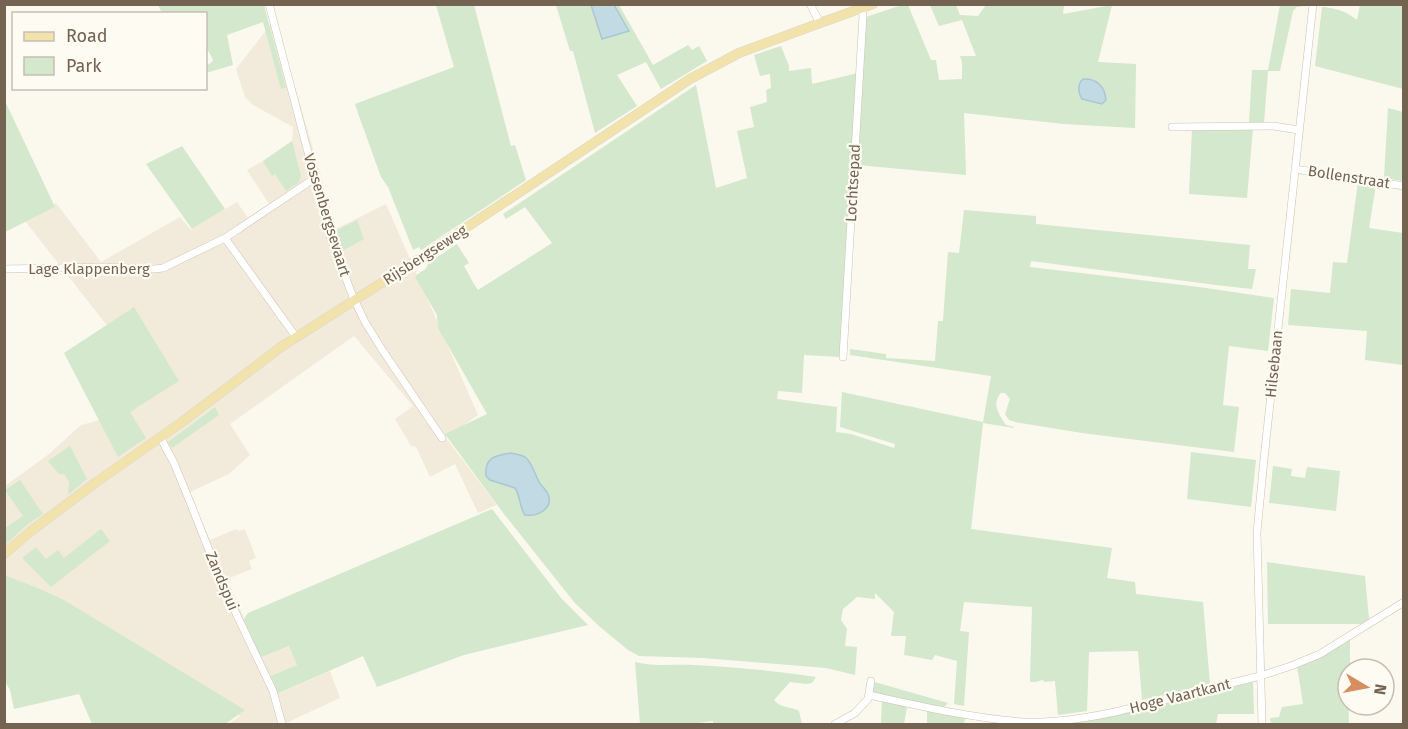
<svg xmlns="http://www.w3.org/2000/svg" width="1408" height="729" font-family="'Fira Sans',sans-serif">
<rect width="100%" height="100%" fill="#fbf8ed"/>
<!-- residential -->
<path fill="#f2ebdc" d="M271,24L279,31L336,229L386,204L478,415L446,438L497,505L478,513L455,464L430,477L416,447L411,446L395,419L413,406L354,336L230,424L250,455L229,474L190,492L210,540L236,529L238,531L245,529L256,558L249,561L252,569L227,579L259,653L262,657L290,646L297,665L280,693L330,671L340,698L286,723V724H229L240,716L5,583V486L49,454L81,425L120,415L160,393L25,221L56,203L101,262L180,217L191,230L237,202L248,218L269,204L247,170L263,161L292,141L293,127L253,105L245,97L236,69Z"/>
<!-- green -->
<path fill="#d3e8cc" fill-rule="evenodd" d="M1052,4L1064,5L1063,14L1112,5L1098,62L1136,64L1135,128L1064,124L964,113L966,175L857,165L866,17L902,5H908L931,60H936L939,80L962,79V62L960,56H976L962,20L939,26L930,5H956L960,15L978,16L986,5Z
M158,5H264L286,88L281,89L263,22L227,35L233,65L206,73V66L212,62L213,60L209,52L206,48V14L162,13Z
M436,5H474L511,146L515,145L526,180L421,250L419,247L413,250L388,187L381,177L359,116L355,104L454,67Z
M556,5H591L602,39L629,30L614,5H619L653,65L688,45L692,50L699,46L707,61L661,89L646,62L617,75L637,106L595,133L573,51H570Z
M1280,5H1304V6L1297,7L1293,11L1280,71H1268L1264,123H1249L1252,70H1268Z
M1360,5H1403V89L1315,66L1322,7C1336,8 1346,11 1357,20Z
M781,46L789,66V71L811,68L812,84L858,73L840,357L804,355L802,393L778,391L777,399L837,407L836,432L851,434L894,448L895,444L840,427L842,392L983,422L991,376L850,355V349L886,354V358L935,361L938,321H943L948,252L959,253L964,210L1036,216V224L1250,245L1248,269H1256L1252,289L1216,285L1031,261L1030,267L1199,287L1274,298L1268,351L1229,346L1223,405L1239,407L1234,452L1082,433L1015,422L1009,420L1005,414L1010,399L1005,393H1001C991,404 999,414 1006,425L1014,427V428L983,423L971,529L1112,548L1107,578L1135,582L1136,594L1203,602L1210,684L1142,700L1138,651L1089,652L1087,711L1058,715L1055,681L1044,682L1043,680L1035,682H1030L1032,607L964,602L960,631L969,632L964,706L954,704L957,661L935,655L932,660L904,655L906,636H891L894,612L875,593V599L857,597L843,609L841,620L847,629L845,646L857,647L855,675L826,668L703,658L639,656L628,650L599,626L574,602L504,514L445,434L487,414L438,328L437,315L415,277C419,271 428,271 428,263L457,244L469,263L464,266C469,274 472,282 478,290L552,243L525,207L506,219L503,214L696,85L716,188L747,178L737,131L754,127L750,107L767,102L766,90L771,88L770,74L760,76L754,55ZM511,453L525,457L531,466L538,481L520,505V498L515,488C503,484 484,483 486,467Z
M5,101L55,207L5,232H4Z
M1388,108L1403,112V181L1384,178Z
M1253,128L1247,198L1189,194L1192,129Z
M292,141L301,176L298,183L286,191L275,174L272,176L263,161Z
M182,146L225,209L192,229L146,164Z
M1358,182L1376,185L1369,228L1403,233V365L1365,360L1367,331L1288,325L1291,289L1330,293L1333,262L1347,263Z
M357,220L364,239L342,251L335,231Z
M134,307L179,381L130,412L146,438L118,457L64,353Z
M215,407L219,415L172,448L168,442Z
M70,446L87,479L68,495L69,482L64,474H59L48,461Z
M1191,452L1256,460L1251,507L1187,499Z
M1273,466L1292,469L1291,476L1305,478L1307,467L1340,471L1336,511L1269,503Z
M20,480L43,514L28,524L5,545V528L23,516L5,490Z
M492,509L561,598L588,625L464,655L377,687L363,656L279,693L277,691L271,676L297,665L289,646L262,657L259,653L244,620L245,617L248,613Z
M101,529L110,541L51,587L22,558L36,547L46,559L58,550L64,558Z
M1267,562L1365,576L1369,619L1362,624H1268Z
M4,575L40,589L64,600L245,710L225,724H92L79,694L14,709L10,690L5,681Z
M1350,639V669H1348L1349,724H1271L1270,718L1279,717L1282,707L1303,704L1297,666Z
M635,662C654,667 675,664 695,665C735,667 776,671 816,677L812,683L806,684L790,682L774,700C781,709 791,706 799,711L802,724H713V721L689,724H640Z
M871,681L948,703L944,707L869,693Z
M1253,682L1254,714H1218L1216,724H1050L1131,712Z
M882,700L907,707L904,724H881Z
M927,711L965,718L964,724H927Z"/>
<!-- water -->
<path fill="#c2dae3" stroke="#aac7d4" stroke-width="1.5" d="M591,5H614L629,31L602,39Z
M1083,79C1097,78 1105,87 1106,100L1102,104L1082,99C1078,93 1077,84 1083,79Z
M511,453C514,454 521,455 525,457C532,462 535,475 539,482C541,486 546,489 548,494C554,508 538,517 525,515C519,507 521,497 515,488L490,480L486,476C484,457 496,455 511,453Z"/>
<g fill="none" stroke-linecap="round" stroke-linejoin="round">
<!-- minor casing -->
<g stroke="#cdc2b3" stroke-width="8">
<path id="minor" d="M269,4L330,236L353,297L365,322L383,351L442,438
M810,4L820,23
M1172,127L1273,126L1299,130
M1295,169L1404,186
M225,238L296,337
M4,269L104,267L155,269L163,268L225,238L315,178
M843,357L863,15L861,9
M160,437L174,463L192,507L223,586L273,691L282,724
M869,695C920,706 971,718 1023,722C1053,724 1086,718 1115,712L1260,676L1291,666L1320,654L1404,602
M835,724L855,713L868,699L871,681
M1262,724L1257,532L1264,459L1313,4"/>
</g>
<!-- major casing -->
<g stroke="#dbd6d2" stroke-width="10">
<path id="major" d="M4,554L31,531L95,483L182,422L281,347L419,259L690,79L739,53L820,23L873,4"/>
</g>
<!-- minor -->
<use href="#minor" stroke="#fff" stroke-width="7"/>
<!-- major -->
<use href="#major" stroke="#f2e3ad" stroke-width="9"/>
</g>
<g text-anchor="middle" stroke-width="4.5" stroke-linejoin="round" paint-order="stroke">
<!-- street labels -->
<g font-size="15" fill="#756351" stroke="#fefbf3">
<text transform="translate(1349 177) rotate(9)" y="5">Bollenstraat</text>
<text transform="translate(853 183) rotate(-87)" y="5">Lochtsepad</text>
<text transform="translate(327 215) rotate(73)" y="5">Vossenbergsevaart</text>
<text transform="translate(425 255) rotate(-33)" y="5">Rijsbergseweg</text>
<text x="89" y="274">Lage Klappenberg</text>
<text transform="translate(1274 364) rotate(-84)" y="5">Hilsebaan</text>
<text transform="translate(222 581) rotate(67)" y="5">Zandspui</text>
<text transform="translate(1180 696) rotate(-14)" y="5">Hoge Vaartkant</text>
</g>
</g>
<!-- border -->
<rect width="1408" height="729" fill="none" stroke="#756351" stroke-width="12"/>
<!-- legend -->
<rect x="12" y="12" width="195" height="78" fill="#fefbf3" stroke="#c7beb2" stroke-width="1.5"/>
<rect x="24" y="32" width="30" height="9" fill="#f2e3ad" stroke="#c7beb2" stroke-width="1.5"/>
<text x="66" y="42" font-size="18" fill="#756351">Road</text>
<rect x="24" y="57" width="30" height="18" fill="#d3e8cc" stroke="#c7beb2" stroke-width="1.5"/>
<text x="66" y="72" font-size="18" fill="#756351">Park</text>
<!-- north arrow -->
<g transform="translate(1366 687) rotate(100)"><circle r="28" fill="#fefbf3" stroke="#c7beb2" stroke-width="1.5"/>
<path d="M0-4.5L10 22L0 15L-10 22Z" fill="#d78d60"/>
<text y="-9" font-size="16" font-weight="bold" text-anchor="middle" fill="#756351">N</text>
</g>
</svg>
